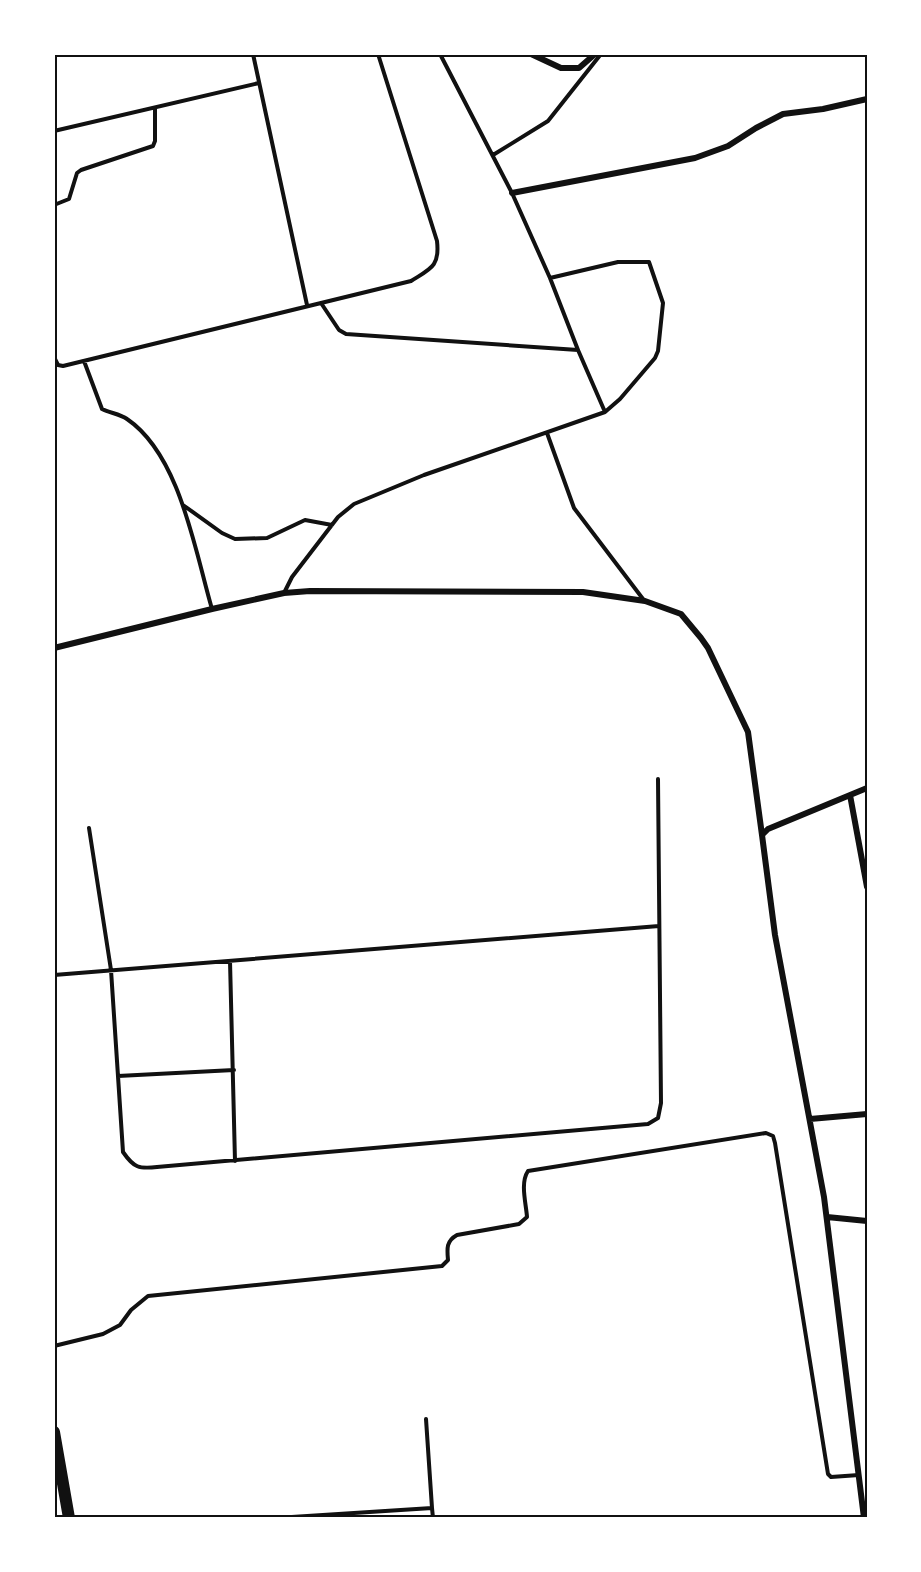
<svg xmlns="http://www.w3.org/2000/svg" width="921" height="1572" font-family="'Alegreya Sans',sans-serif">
<rect width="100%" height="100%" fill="#fff"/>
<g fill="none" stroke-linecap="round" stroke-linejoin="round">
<!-- service -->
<path stroke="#111" stroke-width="4" d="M253,54L307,305
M440,54L512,193L550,278L578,350
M54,131L259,83
M493,155L548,121L601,54
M54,205L69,199L77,173L81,170L153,146L155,141V108
M321,303L339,330L346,334L578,350L605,412
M54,357L58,365L63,366L411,281C430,269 440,267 437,241L378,54
M84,361L102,409C110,413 120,414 127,419C180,455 195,551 212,609
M547,433L574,508L643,599
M183,505L222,533L235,539L267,538L305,520L332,525
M284,593L292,577L338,517L354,504L424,475L605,412L620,399L655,358L658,351L663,303L649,262H618L550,278
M89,828L111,970L123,1152C134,1168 139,1169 157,1167L648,1124L658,1118L661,1103L658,779
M230,961L235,1161
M54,975L659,926
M118,1076L234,1070
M54,1346L103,1334L120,1325L131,1310L148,1296L442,1266L448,1260C447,1249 446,1241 457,1235L519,1224L527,1217C526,1203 520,1183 528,1171L766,1133L773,1136L775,1143L828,1474L831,1477L859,1475
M432,1508L433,1518
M276,1518L432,1508L426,1419"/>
<!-- minor -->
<path stroke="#111" stroke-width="6" d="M531,54L561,68H579L595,54
M512,193L695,158L728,146L756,128L783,114L823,109L867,99
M54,648L212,609L284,593L310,591L583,592L645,601L681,614L701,638L708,648L748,732L762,835
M850,795L867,887
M810,1119L867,1114
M827,1217L867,1221
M864,1518L824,1197L775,935L762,835L768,829L867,788"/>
<!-- primary -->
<path stroke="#111" stroke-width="12" d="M54,1432L69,1518"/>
</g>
<!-- border -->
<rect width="921" height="1572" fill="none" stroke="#ffffff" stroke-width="111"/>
<rect x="56" y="56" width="810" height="1460" fill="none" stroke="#111" stroke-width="2"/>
</svg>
